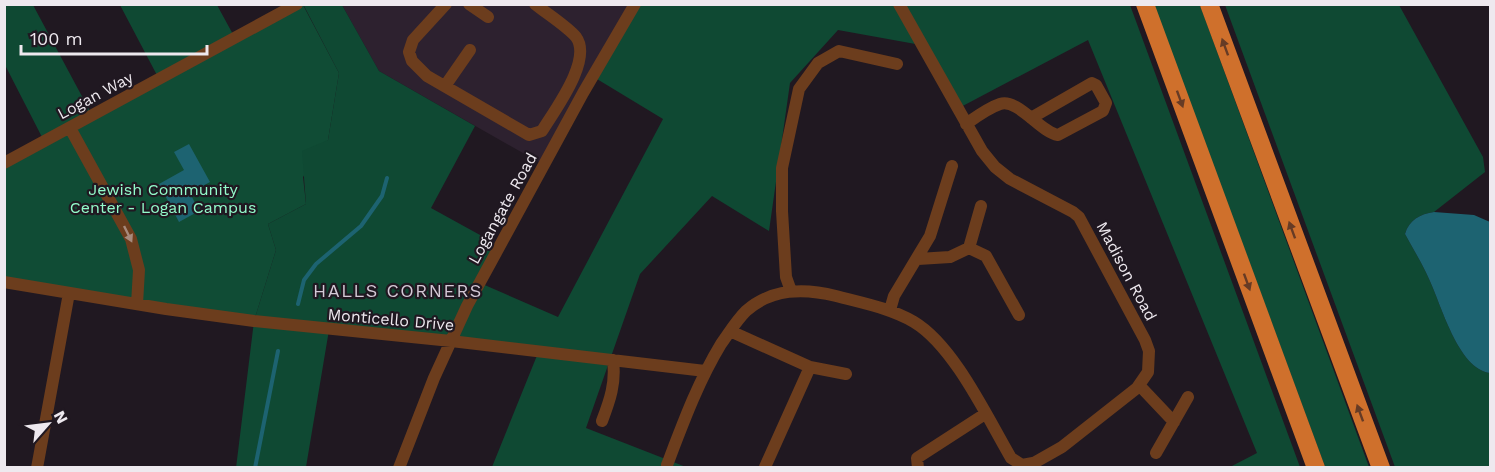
<svg xmlns="http://www.w3.org/2000/svg" width="1495" height="472" font-family="'Work Sans',sans-serif">
<rect width="100%" height="100%" fill="#201821"/>
<!-- built -->
<path fill="#2d212f" d="M342,5H635L544,165L379,71Z"/>
<!-- green -->
<path fill="#104c35" d="M303,5L339,73L328,140L303,177L306,204L268,224L276,250L254,321L5,282L4,163Z
M1154,5H1200L1369,467H1325Z"/>
<!-- forest -->
<path fill="#0f4933" d="M303,4L342,5L379,71L475,126L431,208L500,246L480,283L558,317L663,119L592,76L635,5H1130L1300,467H1230L1257,453L1088,40L957,109L921,45L838,30L790,83L769,231L712,196L640,274L586,428L686,467H492L538,353L329,330L306,467L236,468L254,321L276,250L268,224L306,204L302,151L328,140L339,73Z
M5,5H33L92,115L44,141L5,65Z
M120,5H217L235,38L159,79Z
M1225,5H1399L1483,157L1485,172L1434,212C1420,214 1409,220 1405,234C1413,249 1422,263 1429,279C1441,304 1458,369 1490,373V467H1395Z"/>
<!-- water -->
<path fill="#1d6371" d="M189,144L210,182L190,193L199,211L179,222L159,184L184,170L174,152Z
M1434,212L1474,215L1490,222V373C1458,369 1441,304 1429,279C1422,263 1413,249 1405,234C1409,220 1420,214 1434,212Z"/>
<g fill="none" stroke-linecap="round" stroke-linejoin="round">
<!-- stream -->
<path stroke="#1d6371" stroke-width="4" d="M298,304L304,280L316,264L361,226L382,196L387,178
M255,468L278,351"/>
<!-- minor -->
<path stroke="#6c3d1d" stroke-width="12" d="M446,4L413,40L409,52L412,61L427,76L529,135L542,131C554,111 593,60 576,37C568,27 546,13 535,4
M469,4L488,17
M899,4L982,151L995,167L1010,179L1073,212L1079,217L1145,340L1149,351L1148,372L1137,388L1062,447L1025,468
M445,86L470,50
M966,124C976,117 988,108 1000,104C1018,98 1040,132 1058,135L1103,111L1106,103L1096,85L1092,83L1031,118
M70,128L131,239L139,270L137,304
M4,163L297,4
M969,248L986,256L1019,315
M918,259L950,257L969,248L981,206
M4,282L166,309L254,321L451,341L705,371
M791,291L786,277L782,211V168L799,89L818,63L839,51L897,64
M890,310L894,296L930,236L952,166
M730,331L810,367L765,467
M810,367L846,374
M1139,385L1174,422
M602,421C610,400 616,383 613,360
M1156,453L1188,397
M667,465C683,423 698,382 721,344C729,333 736,321 746,311C772,288 804,288 836,296C862,303 890,308 914,322C954,346 987,417 1011,458L1022,465L1033,463
M37,468L69,293
M399,468L434,378L467,306L583,93L635,4
M918,468L917,458L985,414"/>
<!-- highway -->
<path stroke="#cf702c" stroke-width="18" d="M1145,4L1316,468
M1209,4L1381,468"/>
</g>
<!-- one-way arrows -->
<defs><path id="oneway-solid" d="M-6-.8H1V-3.2L6.5 0L1 3.2V.8H-6Z" transform="scale(1.5)"/></defs>
<g fill="#663b25">
<use href="#oneway-solid" transform="translate(1225 47) rotate(-110)"/>
<use href="#oneway-solid" transform="translate(1180 99) rotate(70)"/>
<use href="#oneway-solid" transform="translate(1292 230) rotate(-110)"/>
<use href="#oneway-solid" transform="translate(1247 282) rotate(70)"/>
<use href="#oneway-solid" transform="translate(1360 413) rotate(-110)"/>
</g>
<use fill="#a68a7c" href="#oneway-solid" transform="translate(128 234) rotate(64)"/>
<g text-anchor="middle" stroke-width="4.5" stroke-linejoin="round" paint-order="stroke">
<!-- street labels -->
<g font-size="16" fill="#eee9ef" stroke="#201821">
<text transform="translate(95 95) rotate(-28)" y="6">Logan Way</text>
<text transform="translate(502 208) rotate(-61)" y="6">Logangate Road</text>
<text transform="translate(1127 271) rotate(62)" y="6">Madison Road</text>
<text transform="translate(391 319) rotate(5)" y="6">Monticello Drive</text>
</g>
<!-- park labels -->
<g font-size="16" fill="#93fbcb" stroke="#201821">
<text x="163" y="195">Jewish Community<tspan x="163" dy="18">Center - Logan Campus</tspan></text>
</g>
<!-- neighbourhood labels -->
<g font-size="18" letter-spacing="1.5" fill="#d4c9d6" stroke="#201821">
<text x="398" y="297">HALLS CORNERS</text>
</g>
</g>
<!-- border -->
<rect width="1495" height="472" fill="none" stroke="#eee9ef" stroke-width="12"/>
<!-- north arrow -->
<g transform="translate(48 424) rotate(62)" stroke="#201821" stroke-width="4.5" paint-order="stroke">
<path d="M0-4.5L10 22L0 15L-10 22Z" fill="#eee9ef"/>
<text y="-9" font-size="16" font-weight="bold" text-anchor="middle" fill="#eee9ef">N</text>
</g>
<!-- scale -->
<path d="M21 45v9h186v-9" fill="none" stroke="#eee9ef" stroke-width="3"/>
<text x="30" y="45" font-size="18" fill="#eee9ef" stroke="#201821" stroke-width="4.5" paint-order="stroke">100 m</text>
</svg>
